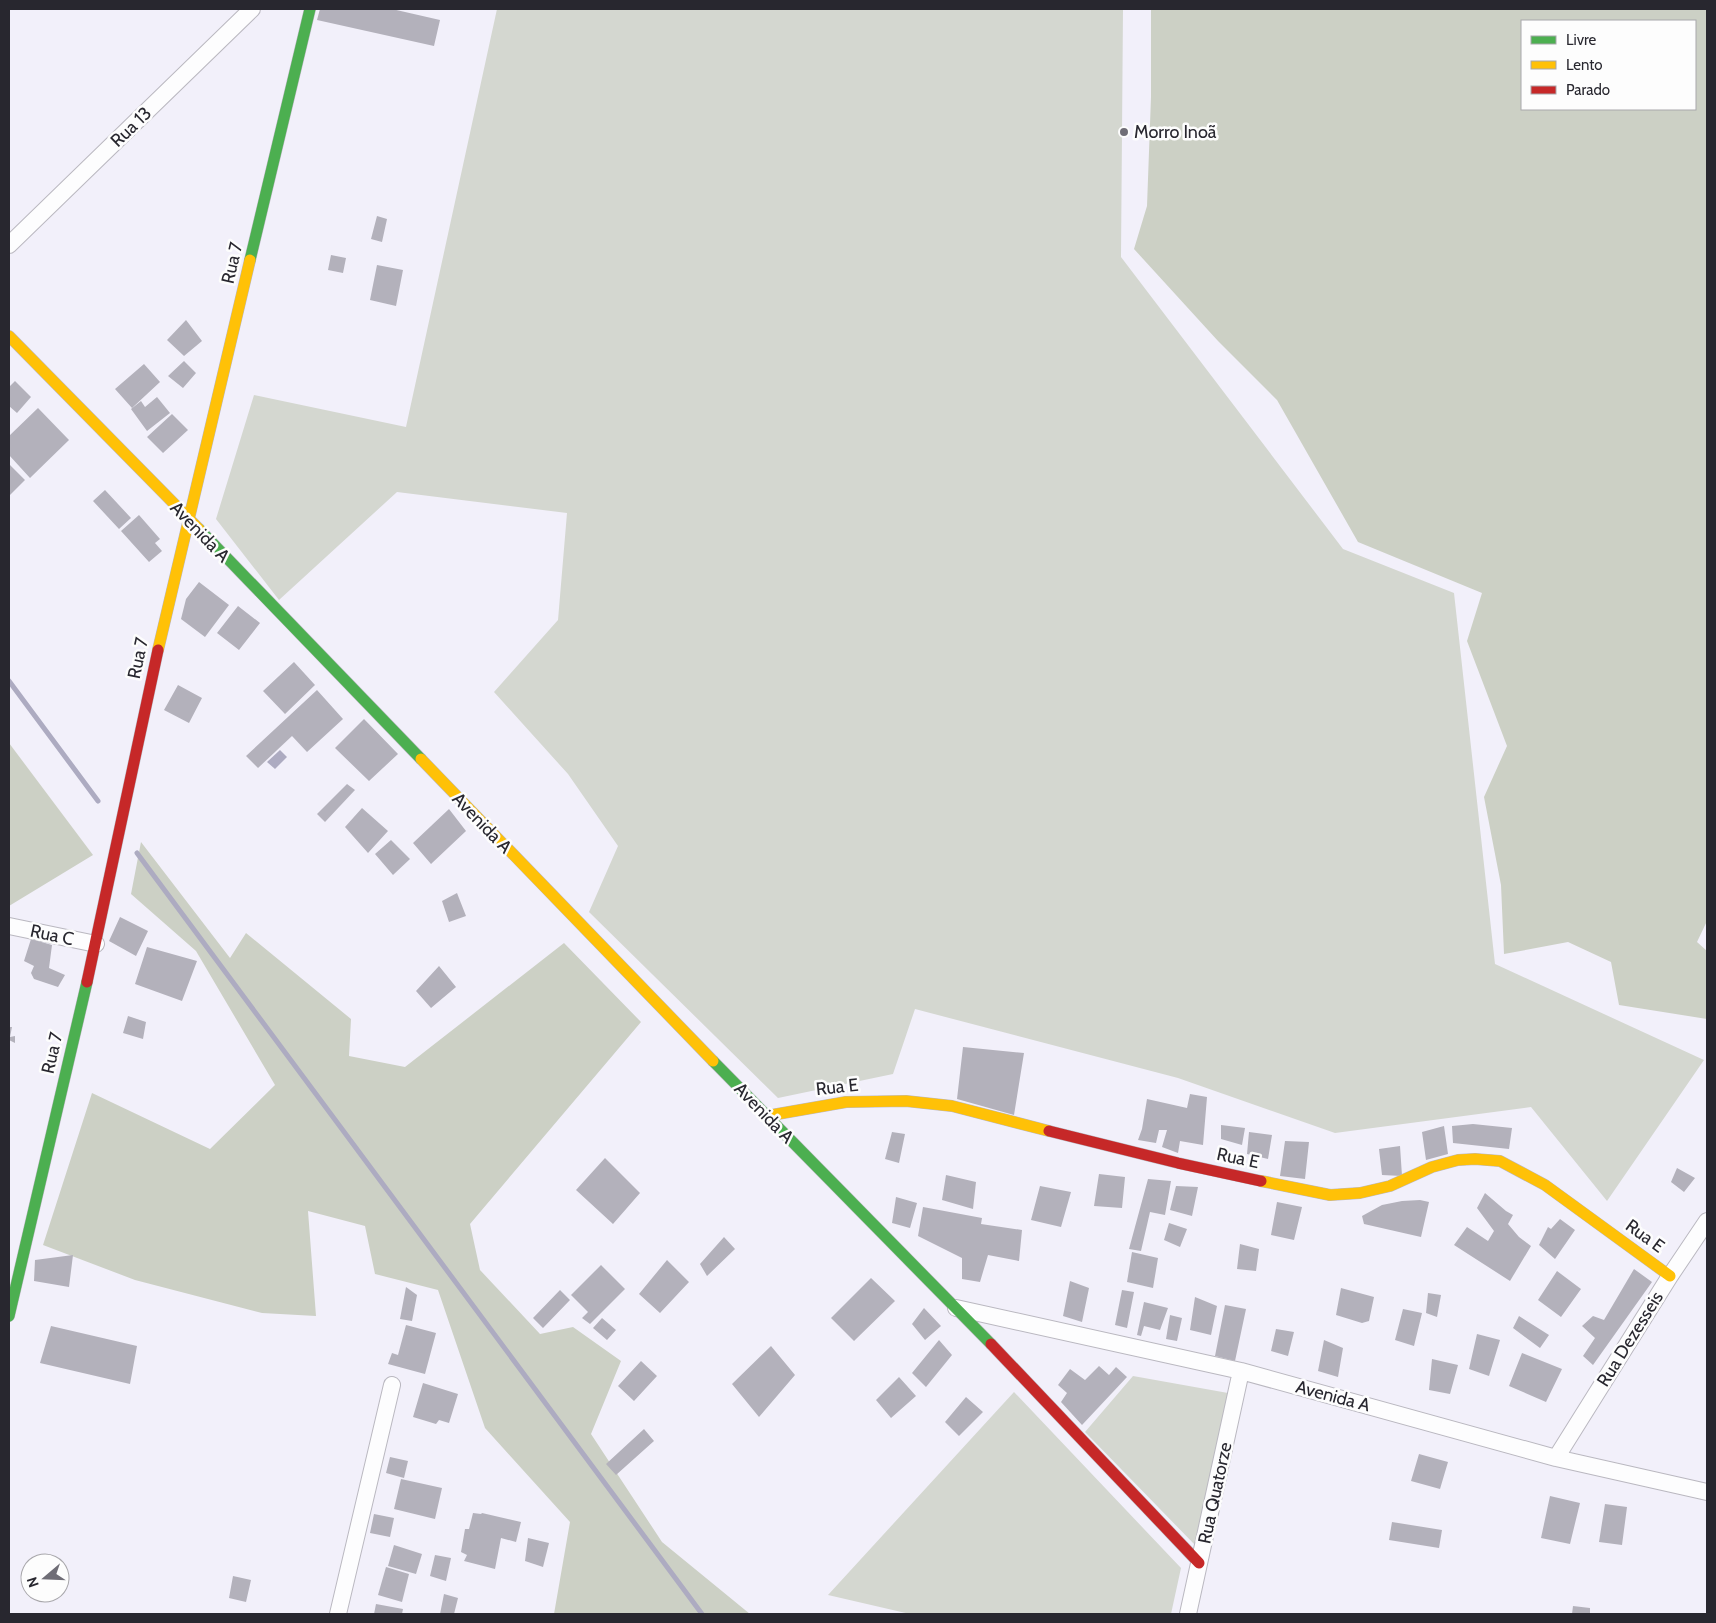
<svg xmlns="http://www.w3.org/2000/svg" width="1716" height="1623" font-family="Cabin,sans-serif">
<rect width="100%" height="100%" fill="#f2f0fa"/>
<!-- green -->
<path fill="#d4d7d0" d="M497,9H1123L1121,257L1343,549L1454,593L1495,964L1704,1060L1607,1201L1531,1107L1335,1133L1178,1078L915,1009L893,1074L778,1098L589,912L618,846L568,774L494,692L558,620L567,513L397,492L279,600L216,519L254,395L406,427Z
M1133,1376L1228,1393L1195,1545L1085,1432Z
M1014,1392L1181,1568L1171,1614H910L828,1595Z"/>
<!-- forest -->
<path fill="#ccd0c5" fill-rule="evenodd" d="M1151,9H1707V921L1697,942L1707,951V1019L1619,1005L1611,962L1568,942L1504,954L1501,885L1484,797L1507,746L1467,641L1482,593L1358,542L1277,400L1218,341L1134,249L1147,206L1151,97ZM1522,21H1695V109H1522Z
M9,743L93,855L9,906Z
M141,842L230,958L246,933L351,1019L349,1056L405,1067L564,943L641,1022L470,1224L480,1270L540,1334L573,1327L621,1361L591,1434L662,1542L750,1614H554L570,1522L485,1428L438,1290L375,1274L365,1226L308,1211L316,1316L262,1313L135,1280L43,1245L92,1093L210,1149L275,1085L196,951L131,894Z"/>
<!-- water -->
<path fill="#adabc1" d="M280,750L287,757L275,769L267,762Z"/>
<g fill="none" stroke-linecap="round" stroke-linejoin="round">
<!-- stream -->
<path stroke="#adabc1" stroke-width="5" d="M9,681L98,801
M137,853L702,1614"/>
</g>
<!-- building -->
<path fill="#b3b1bb" d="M320,9H392L440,20L434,46L317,20Z
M377,216L387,219L382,242L371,239Z
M331,255L346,258L343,273L328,270Z
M377,265L403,270L396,306L370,300Z
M186,320L202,341L184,356L167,340Z
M184,361L196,373L183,388L168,376Z
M144,364L160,382L132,408L115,389Z
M15,381L31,397L17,413L9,406V387Z
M157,397L170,413L147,431L131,409L141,401L145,407Z
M38,408L69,440L30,478L9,455V436Z
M172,414L188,430L163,453L147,437Z
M10,465L25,480L9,496V466Z
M105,490L131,518L119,529L93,501Z
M139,515L160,539L155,543L162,551L149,562L121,531Z
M199,582L229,605L205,637L181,619L186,599Z
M238,606L260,623L239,650L217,633Z
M294,662L315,685L285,714L263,691Z
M178,685L202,698L189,723L164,710Z
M317,690L343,719L307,752L292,736L258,768L246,756Z
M364,719L398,754L369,781L335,748Z
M347,784L355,790L325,822L317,814Z
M362,808L388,831L368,853L345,827Z
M449,809L466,831L431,864L413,843Z
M391,840L410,859L393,875L375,854Z
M457,893L466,916L449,922L442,901Z
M120,917L148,931L136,956L109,941Z
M31,939L52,945L49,968L65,975L58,987L34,979L31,973L34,966L24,961Z
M147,947L197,961L182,1001L135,984Z
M439,966L456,987L431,1008L416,991Z
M128,1016L146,1022L143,1039L123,1033Z
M9,1027H12L10,1037L15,1036V1043L9,1040Z
M963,1047L1024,1053L1014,1115L957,1099Z
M1190,1094L1207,1097L1203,1145L1180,1141L1178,1153L1162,1147L1167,1130H1159L1156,1143L1138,1140L1142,1129L1147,1099L1187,1108Z
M1473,1124L1512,1128L1509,1149L1453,1143L1452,1126Z
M1221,1125L1245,1128L1242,1145L1221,1139Z
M1444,1126L1448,1154L1426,1160L1422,1132Z
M892,1132L905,1134L899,1163L885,1159Z
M1249,1132L1272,1135L1268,1159L1247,1154Z
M1285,1141L1309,1142L1305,1179L1280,1176Z
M1400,1146L1402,1176L1382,1175L1379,1149Z
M605,1158L640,1193L613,1224L576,1190Z
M1677,1168L1695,1178L1684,1192L1671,1182Z
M1099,1174L1125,1177L1122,1208L1094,1206Z
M946,1175L976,1182L973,1209L942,1200Z
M1148,1179L1171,1181L1165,1215L1150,1212L1141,1251L1129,1249Z
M1040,1186L1071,1192L1061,1227L1031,1220Z
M1176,1186L1198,1187L1192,1216L1170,1210Z
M1485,1193L1506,1211L1513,1215L1508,1224L1519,1237L1531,1246L1510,1281L1454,1245L1467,1227L1488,1241L1494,1231L1477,1208Z
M896,1197L917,1203L910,1228L892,1223Z
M1420,1200L1429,1202L1421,1237L1364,1224L1362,1216L1382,1205L1402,1201Z
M1277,1202L1302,1207L1294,1240L1271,1235Z
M923,1207L982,1218L981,1224L1022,1230L1019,1261L988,1255L980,1282L962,1279V1258L918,1236Z
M1560,1219L1575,1230L1555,1259L1539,1245L1548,1227L1551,1229Z
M1169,1223L1187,1229L1180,1247L1164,1240Z
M724,1237L735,1249L707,1276L700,1264Z
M1240,1244L1259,1249L1256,1271L1237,1269Z
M1132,1252L1158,1258L1153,1288L1127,1282Z
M73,1255L69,1287L34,1281L35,1260Z
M667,1260L689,1282L660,1313L639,1294Z
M601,1265L625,1289L590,1324L582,1318L588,1312L571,1295Z
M1634,1269L1652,1282L1593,1365L1583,1356L1595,1338L1582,1326L1593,1316L1604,1320Z
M1557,1271L1581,1289L1561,1317L1538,1300Z
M871,1278L895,1301L854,1341L831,1318Z
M1070,1281L1089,1288L1082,1322L1063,1316Z
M406,1287L417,1295L412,1321L400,1319Z
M1341,1288L1374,1297L1369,1321L1362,1323L1336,1315Z
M560,1290L570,1300L543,1328L533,1318Z
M1122,1290L1134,1292L1127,1328L1115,1325Z
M1428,1293L1441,1295L1437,1317L1426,1313Z
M1195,1297L1217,1306L1211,1335L1190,1330Z
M1144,1302L1168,1308L1160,1330L1144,1326L1141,1336L1137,1335Z
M1225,1305L1246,1309L1235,1361L1215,1356Z
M924,1308L941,1326L925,1340L912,1324Z
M1403,1309L1422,1313L1414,1346L1395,1340Z
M1170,1315L1182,1318L1177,1341L1166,1339Z
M1519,1316L1549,1335L1540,1348L1513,1328Z
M602,1318L616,1330L607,1340L593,1328Z
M406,1325L436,1333L425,1374L388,1364L392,1353L398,1355Z
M51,1326L137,1346L130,1384L40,1363Z
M1276,1329L1294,1332L1288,1356L1271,1351Z
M1477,1334L1500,1340L1489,1376L1469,1369Z
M939,1340L952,1355L926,1387L912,1373Z
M1324,1340L1343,1348L1338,1377L1318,1371Z
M771,1346L795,1375L759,1417L732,1384Z
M1522,1353L1562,1369L1546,1402L1509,1386Z
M1432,1359L1458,1365L1450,1394L1429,1390Z
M641,1361L657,1376L634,1401L618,1386Z
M1099,1366L1109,1375L1116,1367L1127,1377L1082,1425L1061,1402L1067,1393L1058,1385L1070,1369L1085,1380Z
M899,1377L916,1396L891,1418L876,1400Z
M423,1383L458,1394L449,1423L439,1420L436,1424L413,1417Z
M966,1397L983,1412L959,1436L945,1422Z
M644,1429L654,1441L616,1475L606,1464Z
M1419,1454L1448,1462L1440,1489L1411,1481Z
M390,1457L408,1461L404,1478L386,1473Z
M401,1479L442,1488L435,1519L394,1509Z
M1550,1496L1580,1503L1570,1544L1541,1538Z
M1605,1504L1627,1507L1622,1545L1599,1542Z
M473,1513L481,1514L482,1513L521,1522L516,1542L501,1538L495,1569L464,1561L467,1555L461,1552L465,1529H469Z
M374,1514L394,1518L390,1537L370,1533Z
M1392,1522L1442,1530L1439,1548L1389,1540Z
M528,1538L549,1543L543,1567L525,1561Z
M394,1545L422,1554L416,1574L388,1566Z
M435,1555L451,1558L446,1581L430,1576Z
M386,1567L409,1574L402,1602L378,1595Z
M233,1576L251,1580L246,1602L229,1598Z
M444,1594L458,1598L454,1614H440Z
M376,1604L403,1609L402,1614H374Z
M1573,1606L1590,1608V1614H1572Z"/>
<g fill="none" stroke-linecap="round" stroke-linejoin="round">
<!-- street casing -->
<g stroke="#bab8c0" stroke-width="18">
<path id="street" d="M9,245L252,9
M9,926L96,944
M956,1308L1241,1371L1556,1458L1707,1492
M1556,1458L1670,1276L1707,1221
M338,1614L392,1385
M1188,1614L1241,1371"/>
</g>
<!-- fast casing -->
<g stroke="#bab8c0" stroke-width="12">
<path id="fast" d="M250,260L310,9
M199,529L421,759
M713,1061L991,1344
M9,1316L87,982"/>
</g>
<!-- slow casing -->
<g stroke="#bab8c0" stroke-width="12">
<path id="slow" d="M9,336L199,529
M158,650L250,260
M421,759L713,1061
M766,1116L846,1102L906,1101L952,1106L1049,1131
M1261,1181L1330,1195L1360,1193L1390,1186L1432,1167L1458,1160L1475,1159L1500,1161L1545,1185L1670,1276"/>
</g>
<!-- jam casing -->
<g stroke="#bab8c0" stroke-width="12">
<path id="jam" d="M87,982L158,650
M1049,1131L1178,1163L1261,1181
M991,1344L1199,1563"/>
</g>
<!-- street -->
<use href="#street" stroke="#fdfdfe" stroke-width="16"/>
<!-- fast -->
<use href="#fast" stroke="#4caf50" stroke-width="11"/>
<!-- slow -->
<use href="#slow" stroke="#ffc107" stroke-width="11"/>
<!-- jam -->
<use href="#jam" stroke="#c62828" stroke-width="11"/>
</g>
<!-- markers -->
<circle fill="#6f6d76" stroke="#fdfdfd" stroke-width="2" cx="1124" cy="132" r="5"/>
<g text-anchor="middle" stroke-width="5" stroke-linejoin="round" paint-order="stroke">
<!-- street labels -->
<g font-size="18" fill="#28272f" stroke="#fdfdfd">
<text transform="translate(131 127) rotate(-44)" y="6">Rua 13</text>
<text transform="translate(232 263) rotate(-77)" y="6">Rua 7</text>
<text transform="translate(200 532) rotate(46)" y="6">Avenida A</text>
<text transform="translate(138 658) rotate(-78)" y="6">Rua 7</text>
<text transform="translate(482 823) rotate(46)" y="6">Avenida A</text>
<text transform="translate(52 935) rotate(12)" y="6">Rua C</text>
<text transform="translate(52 1053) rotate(-77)" y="6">Rua 7</text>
<text transform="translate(837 1087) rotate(-6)" y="6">Rua E</text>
<text transform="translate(764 1113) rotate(46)" y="6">Avenida A</text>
<text transform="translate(1238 1158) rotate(12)" y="6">Rua E</text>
<text transform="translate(1645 1236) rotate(36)" y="6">Rua E</text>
<text transform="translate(1630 1339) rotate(-58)" y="6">Rua Dezesseis</text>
<text transform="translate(1333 1396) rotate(15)" y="6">Avenida A</text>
<text transform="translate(1215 1493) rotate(-78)" y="6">Rua Quatorze</text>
</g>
<!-- poi labels -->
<g font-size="18" fill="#28272f" stroke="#fdfdfd" text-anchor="start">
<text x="1134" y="138">Morro Inoã</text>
</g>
</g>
<!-- border -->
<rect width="1716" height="1623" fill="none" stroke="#28272f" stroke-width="20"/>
<!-- legend -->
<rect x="1521" y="20" width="175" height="90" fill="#fdfdfd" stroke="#a8a7ab"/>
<rect x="1531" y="36" width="25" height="8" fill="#4caf50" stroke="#a8a7ab"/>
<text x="1566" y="45" font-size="15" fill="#28272f">Livre</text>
<rect x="1531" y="61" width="25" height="8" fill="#ffc107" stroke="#a8a7ab"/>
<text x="1566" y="70" font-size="15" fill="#28272f">Lento</text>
<rect x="1531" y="86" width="25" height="8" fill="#c62828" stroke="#a8a7ab"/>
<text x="1566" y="95" font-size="15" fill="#28272f">Parado</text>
<!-- north arrow -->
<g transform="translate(45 1578) rotate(251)"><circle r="24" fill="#fdfdfd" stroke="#a8a7ab"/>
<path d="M0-4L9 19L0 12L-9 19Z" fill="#6f6d76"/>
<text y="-8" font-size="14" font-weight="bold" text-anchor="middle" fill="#28272f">N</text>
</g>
</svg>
